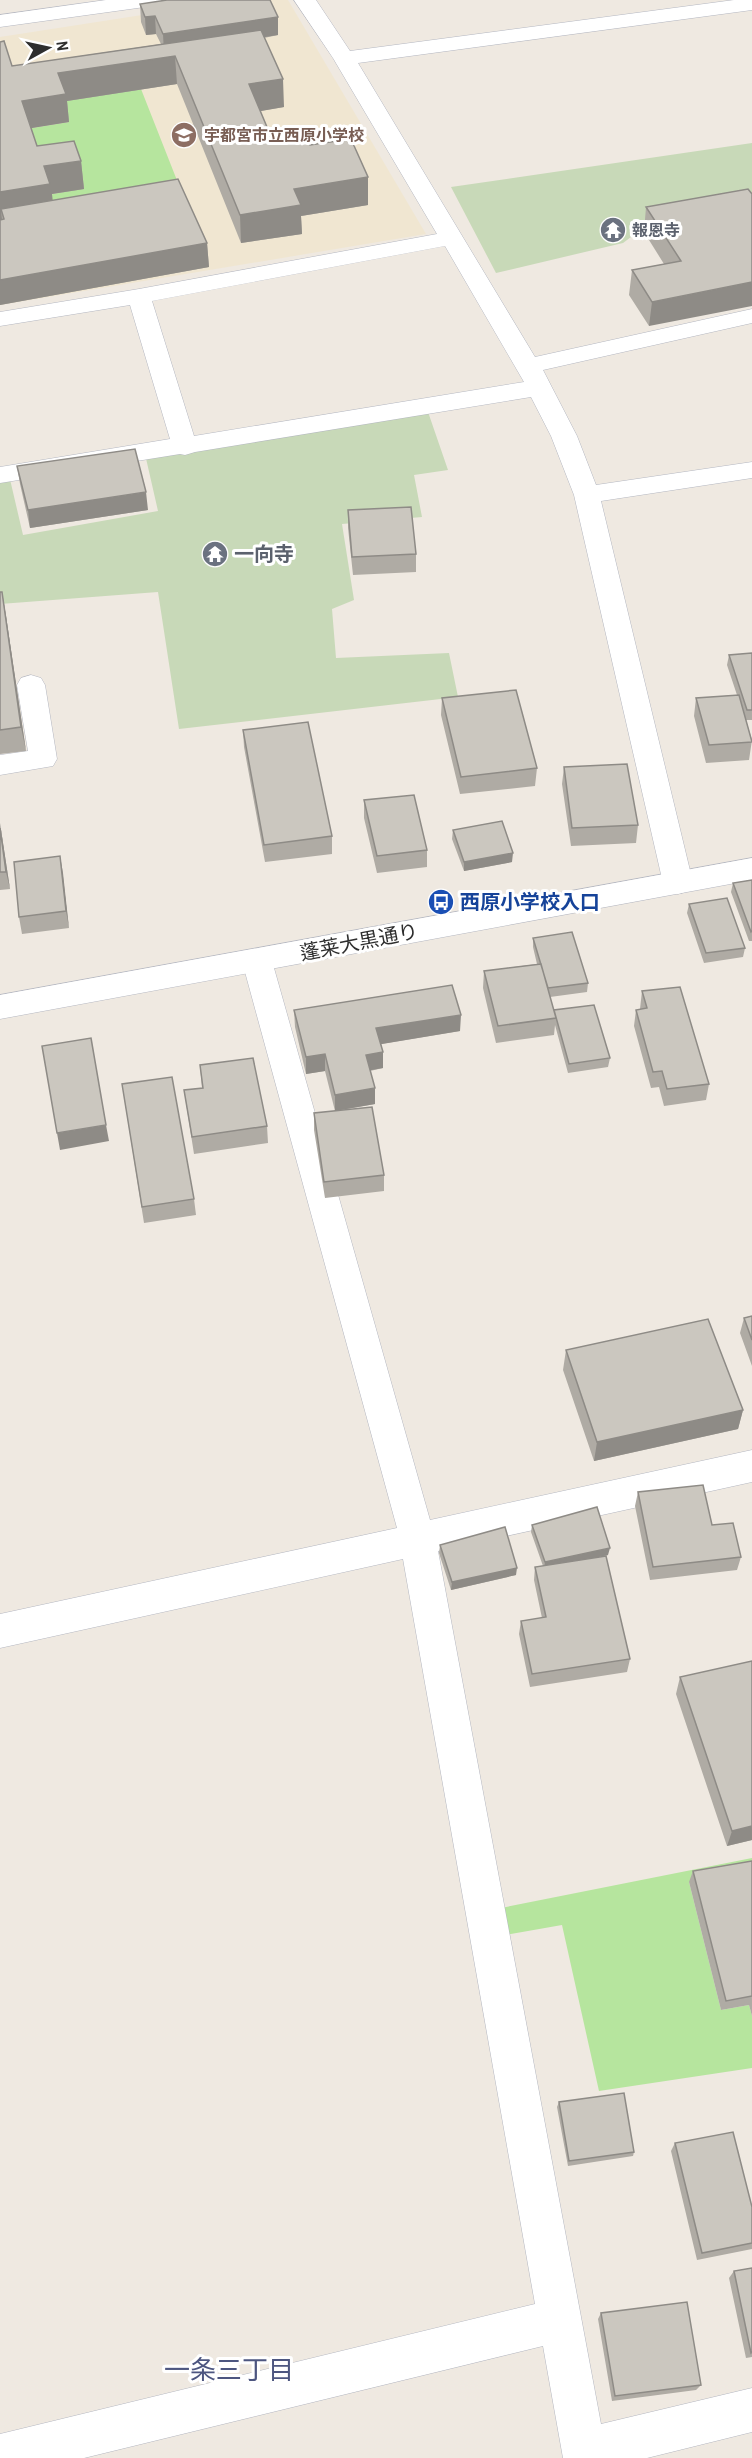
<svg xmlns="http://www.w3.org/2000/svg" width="752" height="2458" font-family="'Archivo Narrow','Noto Sans JP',sans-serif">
<rect width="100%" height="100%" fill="#efe9e1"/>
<!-- education -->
<path fill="#f0e6d1" d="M239,0H288L426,234L0,305V37Z"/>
<!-- green -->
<path fill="#b6e59e" d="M141,89L180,188L52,208L48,195L84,188L41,174L26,129L69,122L62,101Z
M752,1858V1871L689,1882L721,2010L749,2005L752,2016V2068L599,2091L562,1925L505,1935L501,1908Z"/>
<!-- cemetery -->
<path fill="#c8d9b8" d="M752,143V215L748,210L643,228L623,243L496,273L451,187Z
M427,409L448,470L414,475L422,517L342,524L354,600L332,609L336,658L449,653L458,697L179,729L158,592L0,604V477L9,475L23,535L158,511L145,454Z"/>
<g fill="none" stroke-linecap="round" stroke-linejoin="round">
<!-- street casing -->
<g stroke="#b4b7c1" stroke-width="1">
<path id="street" d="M294,0H316L350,51L734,0H752V10L358,63L535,357L752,309V323L543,370L577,436L596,485L752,462V478L601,501L693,883L688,891L678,894L668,891L663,883L574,495L551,436L531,397L195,452L185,455L180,454L0,483V467L170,439L130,305L0,326V312L139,289L437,234L333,58ZM445,246L524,382L194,436L152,301Z
M31,675L41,678L45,685L57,759L53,766L0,775V755L28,751L17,685L21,678Z
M257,949L268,953L272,961L430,1520L752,1450V1482L438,1551L601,2424L752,2388V2432L647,2458H563L543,2346L84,2458H0V2434L535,2304L403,1559L0,1648V1614L397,1528L242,961L246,953Z"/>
</g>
<!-- secondary casing -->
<g stroke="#b4b7c1" stroke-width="1">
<path id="secondary" d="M106,0H163L159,4L152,6L0,27V15Z
M752,858V880L0,1019V995Z"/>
</g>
<!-- street -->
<use href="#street" fill="#fff" fill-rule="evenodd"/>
<!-- secondary -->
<use href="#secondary" fill="#fff" fill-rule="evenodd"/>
</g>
<!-- wall -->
<path fill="#afaba4" d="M140,4L278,17V35L264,38L284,107L260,111L272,139L310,145L368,177V205L301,216L302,234L241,243L177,84L67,101L69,122L31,128L37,146L81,161L84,189L52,194V200L207,243L209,267L0,305V42L12,66L161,44L156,34L146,35L141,22Z
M748,189L649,326L629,295L632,270L664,264L644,232L646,207Z
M17,466L148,510L30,528L20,484Z
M348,510L416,554V572L353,575L348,528Z
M0,592H2L6,616L26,751L0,754Z
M752,653V720H746L752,740L749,760L706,763L694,716L696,698L737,695L727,665L729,655Z
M442,698L537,768L535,786L460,794L441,715Z
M243,730L332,836V854L265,862L244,747Z
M564,767L638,825L636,843L571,846L562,784Z
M364,800L427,850V867L377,873L364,818Z
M0,823L10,889L0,890Z
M453,830L512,862L464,871L452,839Z
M60,856L69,928L22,934L19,917Z
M752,880V941H749L731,892L733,883Z
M689,904L745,948L743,957L704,963L687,913Z
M533,938L588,983L587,992L550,997L554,1012L610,1058L608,1067L568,1073L555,1025L554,1035L496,1043L483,988L484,971L537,964L533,947Z
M642,991L709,1084L706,1100L664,1106L659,1087L651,1088L634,1026L636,1010L640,1009Z
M294,1010L460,1031L381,1044L383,1052V1068L370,1071L375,1104L336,1111L384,1175V1191L325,1198L314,1130V1113L335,1111L325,1071L306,1074L295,1027Z
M200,1065L267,1126L268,1143L194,1154L184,1090L202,1088Z
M122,1084L194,1199L196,1215L144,1223Z
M752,1316V1366L740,1333L744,1318Z
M566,1350L743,1410L738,1429L594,1461L563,1370Z
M638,1492L712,1525L741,1557L737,1570L650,1580L635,1506Z
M532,1525L608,1555L598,1558L630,1659L627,1672L530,1687L519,1634L521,1621L542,1618L534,1580L535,1567L543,1566L531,1532Z
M440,1545L516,1575L451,1590L439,1553Z
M680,1677L752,1840L727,1846L676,1694Z
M752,1861V2016L749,2005L721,2010L689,1882L693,1871Z
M559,2102L634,2152L633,2156L568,2166L557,2107Z
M675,2143L752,2207V2249L697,2260L671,2151Z
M752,2268V2357L746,2358L729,2278L734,2271Z
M601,2313L701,2385L696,2390L612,2401L598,2319Z"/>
<!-- shaded-wall -->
<path fill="#8e8b86" d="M155,16L156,34L146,35L145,17Z
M278,17V35L164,53L163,34Z
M175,56L177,84L67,101L69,122L26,129L22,101L58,73Z
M283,79L284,107L250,113L249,84Z
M81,161L84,189L52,194L54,212L1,209L2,220L0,221V192L44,166Z
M368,177V205L301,216L302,234L241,243L240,215L294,189Z
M207,243L209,267L0,305V280Z
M752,282V306L649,326L652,302Z
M146,492L148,510L30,528L28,510Z
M2,592L6,616L26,751L21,727Z
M0,823L10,889L6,872Z
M513,853L512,862L464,871V862Z
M60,856L63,873L69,928L66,911Z
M461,1015L460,1031L376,1045V1028Z
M383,1052V1068L366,1071V1055Z
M325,1054V1071L306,1074V1057Z
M375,1088V1104L335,1111V1095Z
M106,1125L109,1141L60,1150L57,1133Z
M743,1410L738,1429L594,1461L597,1442Z
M610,1548L608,1555L544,1569L545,1562Z
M517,1568L516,1575L451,1590L452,1582Z
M752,1826V1840L727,1846L732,1831Z"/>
<!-- building -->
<path fill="#cbc7bf" stroke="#8e8b86" stroke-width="1.5" d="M167,0H270L278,17L163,34L155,16L145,17L140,4Z
M261,30L283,79L249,84L272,139L305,134L310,145L351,139L368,177L294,189L301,205L240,215L175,56L58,73L66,94L22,101L37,146L74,141L81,161L44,166L50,184L0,192V42L4,41L12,66Z
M178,179L207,243L0,280V220L4,219L1,209Z
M748,189L752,194V282L652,302L632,270L681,261L646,207Z
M135,449L146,492L28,510L17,466Z
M411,507L416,554L352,557L348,510Z
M0,592H2L21,727L0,730Z
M752,653V710H747L729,655Z
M516,690L537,768L461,777L442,698Z
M739,695L752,742L709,745L696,698Z
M308,722L332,836L264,845L243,730Z
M627,764L638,825L572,828L564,767Z
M414,795L427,850L377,856L364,800Z
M502,821L513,853L464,862L453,830Z
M0,828L6,872H0Z
M60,856L66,911L19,917L14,862Z
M752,880V931L751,932L733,883Z
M727,898L745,948L706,953L689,904Z
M572,932L588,983L548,988L533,938Z
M541,964L556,1018L498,1026L484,971Z
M452,985L461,1015L376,1028L383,1052L366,1055L375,1088L335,1095L325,1054L306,1057L294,1010Z
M680,987L709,1084L667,1089L662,1071L653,1072L636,1010L647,1008L642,991Z
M594,1005L610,1058L569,1064L554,1010Z
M91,1038L106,1125L57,1133L42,1046Z
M253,1058L267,1126L192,1137L184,1090L203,1088L200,1065Z
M172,1077L194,1199L142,1207L122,1084Z
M372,1107L384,1175L324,1182L314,1113Z
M752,1316V1340L744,1318Z
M708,1319L743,1410L597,1442L566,1350Z
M703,1485L712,1525L733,1523L741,1557L653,1567L638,1492Z
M597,1507L610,1548L545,1562L532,1525Z
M505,1527L517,1568L452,1582L440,1545Z
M606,1556L630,1659L532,1674L521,1621L546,1617L535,1567Z
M752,1661V1826L732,1831L680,1677Z
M752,1861V1996L726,2001L693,1871Z
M624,2093L634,2152L569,2161L559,2102Z
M733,2132L752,2207V2243L702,2253L675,2143Z
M752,2268V2352L751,2353L734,2271Z
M687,2302L701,2385L615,2396L601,2313Z"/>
<!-- icons -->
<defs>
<g id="school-disc" transform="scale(1.35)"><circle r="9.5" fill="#8d6e63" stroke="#fff"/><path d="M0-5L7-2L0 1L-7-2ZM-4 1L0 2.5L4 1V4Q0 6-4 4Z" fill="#fff"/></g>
<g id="temple-disc" transform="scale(1.35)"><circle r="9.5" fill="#6b7280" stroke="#fff"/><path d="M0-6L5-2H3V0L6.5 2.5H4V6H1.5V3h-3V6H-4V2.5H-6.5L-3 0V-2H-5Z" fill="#fff"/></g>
<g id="bus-disc" transform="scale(1.35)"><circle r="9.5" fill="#1a4fb4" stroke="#fff"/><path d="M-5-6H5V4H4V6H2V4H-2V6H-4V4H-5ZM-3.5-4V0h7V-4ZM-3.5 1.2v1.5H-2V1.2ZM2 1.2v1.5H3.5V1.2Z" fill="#fff"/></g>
</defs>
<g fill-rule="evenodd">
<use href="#school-disc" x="184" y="135"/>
<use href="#temple-disc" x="613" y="230"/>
<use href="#temple-disc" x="215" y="554"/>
<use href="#bus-disc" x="441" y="902"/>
</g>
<g text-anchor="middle" stroke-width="6" stroke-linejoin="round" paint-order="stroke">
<!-- far-education labels -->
<g font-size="16" font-weight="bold" fill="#785e54" stroke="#fff" text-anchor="start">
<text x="204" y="141">宇都宮市立西原小学校</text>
</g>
<!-- far-worship labels -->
<g font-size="16" font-weight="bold" fill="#5b616d" stroke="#fff" text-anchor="start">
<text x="632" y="236">報恩寺</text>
</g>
<!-- worship labels -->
<g font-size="20" font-weight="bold" fill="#5b616d" stroke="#fff" text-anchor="start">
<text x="234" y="561">一向寺</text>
</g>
<!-- transit labels -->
<g font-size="20" font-weight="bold" fill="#164399" stroke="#fff" text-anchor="start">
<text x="460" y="909">西原小学校入口</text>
</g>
<!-- street labels -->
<g font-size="20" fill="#2e2e2e" stroke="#fff">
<text transform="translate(359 942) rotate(-11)" y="7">蓬莱大黒通り</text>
</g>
<!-- near-neighbourhood labels -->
<g font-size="26" fill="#4d5680" stroke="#fff">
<text x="229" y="2379">一条三丁目</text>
</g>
</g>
<!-- north arrow -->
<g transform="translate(48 48) rotate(82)" stroke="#ffffff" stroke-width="4.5" paint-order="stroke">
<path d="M0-4.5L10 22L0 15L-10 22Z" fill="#2e2e2e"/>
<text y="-9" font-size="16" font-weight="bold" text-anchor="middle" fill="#2e2e2e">N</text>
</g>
</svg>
